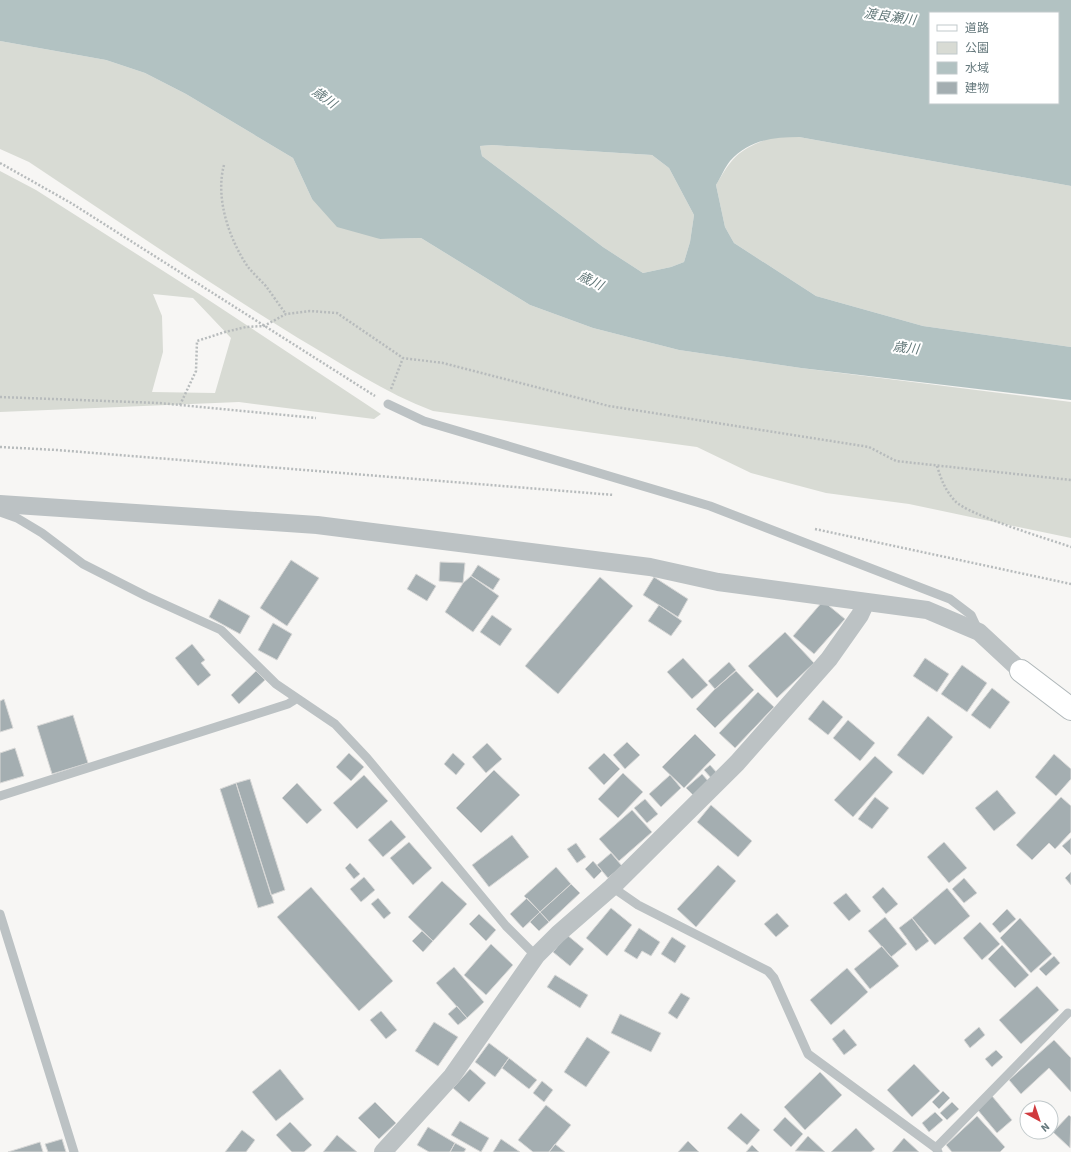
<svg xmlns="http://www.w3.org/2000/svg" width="1071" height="1152" font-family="'Source Sans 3','Noto Sans JP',sans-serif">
<rect width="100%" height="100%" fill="#f7f6f4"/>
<!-- green -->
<path fill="#d8dbd4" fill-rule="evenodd" d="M0,41L106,60L145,73L186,94L293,158L312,199L380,239L421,238L530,305L593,328L679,350L801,368L1071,402V538L909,504L826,493L751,473L697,447L433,411C385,393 342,364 298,338C207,282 118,221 29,162L0,149Z
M772,137H799L1071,186V347L923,326L816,296L734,243L725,227L716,185C734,154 739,150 772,137Z
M492,145L652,155L669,168L694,215L690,242L684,262L671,267L643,273L603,247L482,156L480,146Z
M0,171L36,190L201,295L381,414L374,419L239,402L0,412ZM153,294L193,298L231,338L215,393L152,392L163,352L162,316Z"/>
<!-- water -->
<path fill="#b2c2c2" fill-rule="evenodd" d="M0,0H1071V186L799,137C773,137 749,140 730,161C725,167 721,177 716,185L725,227L734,243L816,296L923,326L1071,347V400L801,368L679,350L593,328L530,305L421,238L380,239L337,227L312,199L293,158L186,94L145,73L106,60L0,41ZM930,13H1058V103H930ZM492,145L652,155L669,168L694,215L690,242L684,262L671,267L643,273L603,247L482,156L480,146Z"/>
<!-- building -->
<path fill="#a4aeb1" stroke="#d8d8d7" d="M291,560L319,578L287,626L260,608Z
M440,562L465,563L463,583L439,581Z
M478,565L500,579L493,590L471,576Z
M416,574L436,586L427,601L407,589Z
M471,576L499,596L473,632L445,612L463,583Z
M600,577L633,606L558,694L525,666Z
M654,577L688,599L678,617L643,595Z
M219,599L250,616L240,634L209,617Z
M823,601L845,619L814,654L793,636Z
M659,605L682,621L671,636L648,621Z
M492,615L512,629L500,646L480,632Z
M273,623L292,634L277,660L258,650Z
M785,632L814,663L777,698L748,666Z
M192,644L205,660L201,663L211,675L198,686L175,658Z
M683,658L708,685L692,699L667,672Z
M925,658L949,674L937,692L913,676Z
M729,662L736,670L715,689L708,681Z
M962,665L987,683L967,712L941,694Z
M256,671L265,680L239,704L231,695Z
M736,671L754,690L715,728L696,709L715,689Z
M992,688L1010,702L990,729L971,715Z
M758,692L774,707L735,748L719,733Z
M4,699L13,728L0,732V701Z
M823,700L843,717L828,735L808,719Z
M73,715L88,763L52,774L37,726Z
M928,716L953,737L923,775L897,755Z
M848,720L875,743L860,761L833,738Z
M695,734L716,755L684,788L662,767Z
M627,742L640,755L625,769L613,755Z
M487,743L502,759L486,773L472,757Z
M15,748L24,776L0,783V753Z
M349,753L364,767L351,781L336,767Z
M453,753L465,764L456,775L444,764Z
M604,753L620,769L604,785L588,768Z
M1054,754L1071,769V779L1056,796L1035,777Z
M875,756L893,772L853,817L834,800Z
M710,765L718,774L712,779L704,770Z
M494,770L520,795L481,833L456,808Z
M623,773L643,792L618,818L598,799Z
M702,774L709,782L694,796L686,788Z
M364,775L388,801L357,829L333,803Z
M670,775L681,788L661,807L649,794Z
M250,779L285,890L271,895L236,783Z
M236,783L274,903L258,908L220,789Z
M297,783L322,810L307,824L282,798Z
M997,790L1016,813L994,831L975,808Z
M875,797L889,808L872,829L858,819Z
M1061,797L1071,806V832L1055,849L1049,843L1032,860L1016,845Z
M645,799L658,814L647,823L634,808Z
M711,805L752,841L738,857L697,822Z
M632,810L652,832L619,861L599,839Z
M391,820L406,837L383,857L368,840Z
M512,835L529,857L489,887L472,865Z
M1071,838V855L1062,846Z
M409,842L432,868L413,885L390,858Z
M944,842L967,868L949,883L927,857Z
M576,843L586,857L577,863L567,849Z
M611,853L622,866L608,878L597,865Z
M593,861L602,871L594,879L585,869Z
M350,863L360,874L354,879L345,868Z
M718,865L736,881L696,927L677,909Z
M556,867L571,884L540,912L524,896Z
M1071,872V885L1065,878Z
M364,877L375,890L361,902L350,889Z
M964,878L977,893L964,903L952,889Z
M442,881L467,904L433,941L408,917Z
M571,884L580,893L549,922L540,912Z
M311,887L393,981L359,1011L277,917Z
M883,887L898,904L886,914L872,897Z
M947,888L970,916L935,945L912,918Z
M846,893L861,911L849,921L833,903Z
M378,898L391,913L384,919L371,904Z
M527,898L540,912L523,928L510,914Z
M611,908L632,925L607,956L586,938Z
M1007,909L1016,919L1000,933L992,924Z
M540,912L549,922L539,931L530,922Z
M777,913L789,926L776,937L764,924Z
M479,914L496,930L486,941L469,924Z
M885,917L907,944L891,957L868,931Z
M912,918L929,941L916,951L899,928Z
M1020,918L1052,954L1031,973L1000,938Z
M980,922L1000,944L982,960L963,938Z
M639,928L660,942L651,956L642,951L637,959L624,951Z
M422,931L433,941L423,952L412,941Z
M567,935L584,949L570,966L553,952Z
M672,937L686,946L675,963L661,954Z
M491,944L513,965L486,995L464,975Z
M1002,945L1029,975L1015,988L988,959Z
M882,946L899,966L870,989L854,969Z
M1054,956L1060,963L1046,976L1039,969Z
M454,967L484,1002L467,1018L436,983Z
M847,968L868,992L831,1025L810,1000Z
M555,975L588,995L580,1008L547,987Z
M1037,986L1059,1010L1021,1044L999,1020Z
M681,993L690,998L677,1019L668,1013Z
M457,1006L467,1018L458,1025L448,1014Z
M381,1011L397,1030L386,1039L370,1020Z
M620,1014L661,1033L651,1052L611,1033Z
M434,1022L458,1037L438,1066L415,1051Z
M979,1027L985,1035L970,1048L964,1040Z
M844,1029L857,1045L844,1055L832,1039Z
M587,1037L610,1052L586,1087L564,1072Z
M1054,1040L1071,1058V1092L1049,1068L1021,1094L1009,1080Z
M489,1043L509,1058L495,1077L475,1062Z
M996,1050L1003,1057L992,1067L985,1059Z
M509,1058L537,1080L529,1089L502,1068Z
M914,1064L940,1091L912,1117L887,1090Z
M280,1069L304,1099L276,1121L252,1092Z
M470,1069L486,1083L469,1102L453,1088Z
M820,1072L842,1095L805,1130L784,1107Z
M542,1081L553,1090L544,1102L533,1093Z
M943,1091L950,1098L939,1109L932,1102Z
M992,1096L1012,1120L997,1133L977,1109Z
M375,1102L396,1123L379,1139L358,1118Z
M952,1102L959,1109L947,1120L940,1113Z
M546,1105L571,1125L549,1152H533L518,1140Z
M935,1112L943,1120L929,1132L922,1123Z
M741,1113L760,1130L747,1145L727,1128Z
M1069,1115L1071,1117L1070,1148L1053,1132Z
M977,1116L1005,1147L1000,1152H952L946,1145Z
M785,1117L803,1134L791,1147L773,1130Z
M460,1121L489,1138L481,1152L451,1135Z
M290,1122L312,1145L304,1152H292L276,1135Z
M428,1127L455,1143L450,1152H429L417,1145Z
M856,1128L875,1149L871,1152H831Z
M242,1130L255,1140L246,1152H225Z
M337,1135L357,1152H323Z
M808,1136L825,1152L795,1151Z
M904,1138L919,1152H892Z
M62,1139L66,1152H48L45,1144Z
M501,1139L520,1152H493Z
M688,1141L699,1152H678Z
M40,1142L43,1152H8Z
M455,1143L466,1149L464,1152H450Z
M555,1144L565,1152H549Z
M752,1145L759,1152H746Z"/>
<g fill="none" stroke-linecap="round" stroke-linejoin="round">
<!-- secondary casing -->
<g stroke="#afb7b9" stroke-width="24">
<path id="secondary" d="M1021,671L1071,709"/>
</g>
<!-- path -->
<path stroke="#b7bbbc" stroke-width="2.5" stroke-dasharray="2 2" stroke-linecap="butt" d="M0,163L71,203L375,396
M224,165C215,198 229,239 248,267C253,273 259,279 265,285C272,294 279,305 286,314
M391,389L403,358
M0,397L159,403L316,418
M180,405L196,371L197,341L225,332L246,327L264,326L286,314L310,311L337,313L403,358L443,363L609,406L869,447L896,461L1071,480
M0,447L57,450L614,495
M937,466C941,479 945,490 955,501C968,515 1048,539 1071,547
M815,529L1071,584"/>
<!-- lane -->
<path stroke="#bcc2c4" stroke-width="9" d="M388,404L424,421L710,506L950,599L971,615L978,630
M0,512L17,518L42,533L83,564L146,596L221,630L276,684L335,724L367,758L506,926L536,956
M0,796L288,704L296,699
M612,887L638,905L768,971L774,978L808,1054L936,1148L938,1152
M0,914L74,1152
M936,1148L1068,1013"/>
<!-- street -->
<path stroke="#bcc2c4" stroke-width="18" d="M0,504L317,525L650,567L718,582L927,610L979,632L1021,671
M383,1152L452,1076L536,956L558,934L612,887L737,763L829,659L860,615L866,602"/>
<!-- secondary -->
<use href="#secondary" stroke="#fff" stroke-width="22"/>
</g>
<g text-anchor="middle" stroke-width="4" stroke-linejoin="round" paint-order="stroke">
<!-- water labels -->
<g font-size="13" font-style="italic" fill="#607677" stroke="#fff">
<text transform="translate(890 16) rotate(8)" y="5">渡良瀬川</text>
<text transform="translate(325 97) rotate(36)" y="5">歳川</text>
<text transform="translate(591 280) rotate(26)" y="5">歳川</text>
<text transform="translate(906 347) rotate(7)" y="5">歳川</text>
</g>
</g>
<!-- legend -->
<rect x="929" y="12" width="130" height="92" fill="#ffffff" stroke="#c1c9cb"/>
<rect x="937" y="25" width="20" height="6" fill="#ffffff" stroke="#c1c9cb"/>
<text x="965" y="32" font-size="12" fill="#65787c">道路</text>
<rect x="937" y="42" width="20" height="12" fill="#d8dbd4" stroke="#c1c9cb"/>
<text x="965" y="52" font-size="12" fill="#65787c">公園</text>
<rect x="937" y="62" width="20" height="12" fill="#b2c2c2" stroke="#c1c9cb"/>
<text x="965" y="72" font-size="12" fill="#65787c">水域</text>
<rect x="937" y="82" width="20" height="12" fill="#a4aeb1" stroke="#c1c9cb"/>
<text x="965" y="92" font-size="12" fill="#65787c">建物</text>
<!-- north arrow -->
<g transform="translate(1039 1120) rotate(140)"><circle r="19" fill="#ffffff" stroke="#c1c9cb"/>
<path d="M0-3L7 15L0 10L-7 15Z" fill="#d03b3e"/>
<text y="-6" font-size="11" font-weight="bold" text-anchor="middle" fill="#65787c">N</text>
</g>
</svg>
